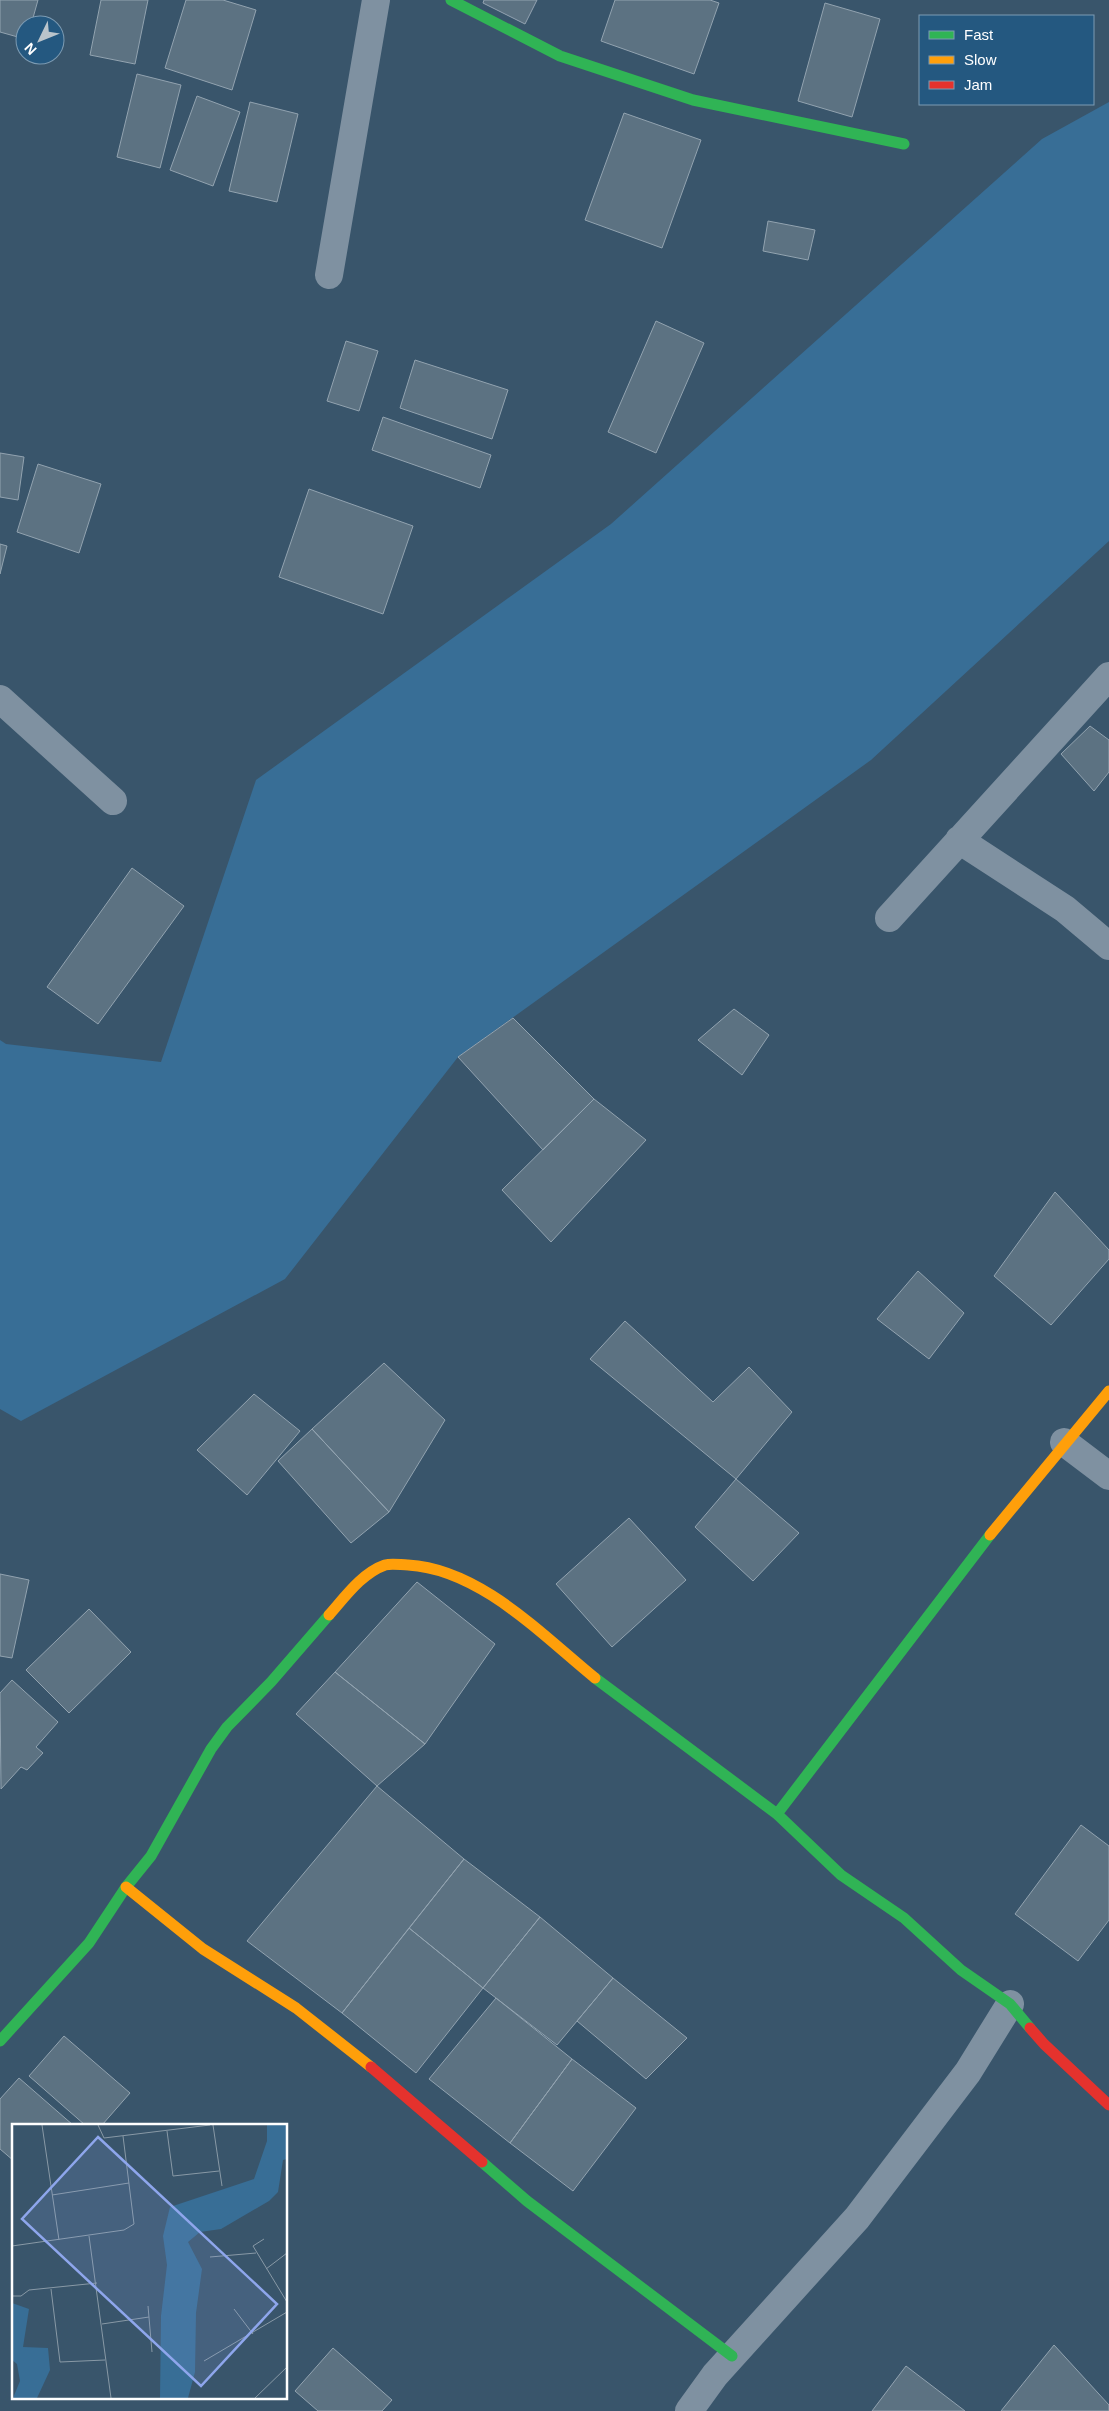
<svg xmlns="http://www.w3.org/2000/svg" width="1109" height="2411" font-family="Helvetica,sans-serif">
<rect width="100%" height="100%" fill="#39556b"/>
<!-- green -->
<path fill="#386e96" d="M1109,102V541L871,760L458,1057L285,1279L21,1421L0,1409V1040L6,1044L161,1062L256,780L611,524L1042,139Z"/>
<!-- building -->
<path fill="#5c7282" stroke="#92a3b0" d="M0,0H38L31,25H25V39L0,32Z
M101,0H148L135,64L90,55Z
M186,0H223L256,10L232,90L165,68Z
M484,0H537L525,24L483,3Z
M615,0H710L719,3L694,74L601,41Z
M825,3L880,19L852,117L798,101Z
M137,74L181,85L160,168L117,157Z
M197,96L240,112L213,186L170,170Z
M250,102L298,114L277,202L229,191Z
M624,113L701,140L662,248L585,220Z
M768,221L815,230L808,260L763,251Z
M656,321L704,343L656,453L608,432Z
M346,341L378,351L359,411L327,401Z
M415,360L508,390L492,439L400,408Z
M383,417L491,455L480,488L372,450Z
M0,453L24,457L18,500L0,497Z
M38,464L101,484L79,553L17,532Z
M309,489L413,526L383,614L279,577Z
M0,544L7,546L0,574Z
M1090,726L1109,740V772L1094,791L1061,754Z
M132,868L184,906L98,1024L47,987Z
M734,1009L769,1035L742,1075L698,1040Z
M513,1018L594,1099L543,1150L458,1057Z
M594,1099L646,1140L551,1242L502,1190Z
M1055,1192L1109,1250V1259L1051,1325L994,1276Z
M918,1271L964,1313L929,1359L877,1319Z
M625,1321L713,1402L749,1367L792,1412L736,1479L590,1359Z
M384,1363L445,1420L389,1512L312,1429Z
M254,1394L300,1431L247,1495L197,1450Z
M312,1429L389,1512L351,1543L278,1461Z
M736,1479L799,1533L753,1581L695,1527Z
M629,1518L686,1580L612,1647L556,1584Z
M0,1574L29,1580L12,1658L0,1656Z
M417,1582L495,1644L425,1744L335,1672Z
M89,1609L131,1652L69,1713L26,1670Z
M335,1672L425,1744L377,1786L296,1714Z
M12,1680L58,1722L36,1747L43,1753L27,1770L21,1767L1,1789L0,1693Z
M377,1786L464,1859L342,2013L247,1941Z
M1081,1825L1109,1846V1920L1078,1961L1015,1914Z
M464,1859L540,1917L483,1988L409,1928Z
M540,1917L613,1978L557,2045L483,1988Z
M409,1928L483,1988L416,2073L342,2013Z
M613,1978L687,2038L646,2079L577,2021Z
M496,1998L572,2059L510,2143L429,2079Z
M64,2036L130,2093L102,2125H85L29,2076Z
M572,2059L636,2108L573,2191L510,2143Z
M19,2078L73,2125H14V2161L0,2149V2099Z
M1054,2345L1109,2405V2411H1001Z
M333,2348L392,2400L382,2411H318L295,2391Z
M906,2366L965,2411H872Z"/>
<g fill="none" stroke-linecap="round" stroke-linejoin="round">
<!-- street -->
<path stroke="#7f91a1" stroke-width="28" d="M329,275L376,0
M0,699L113,801
M959,840L1065,909L1109,946
M889,918L1109,676
M1064,1442L1109,1476
M689,2411L715,2375L857,2218L968,2072L1010,2004"/>
<!-- fast -->
<path stroke="#30b455" stroke-width="11" d="M451,0L560,56L693,100L904,144
M595,1678L777,1814L841,1875L904,1918L961,1970L1010,2004L1030,2028
M777,1814L990,1535
M0,2041L89,1943L126,1887L151,1856L211,1749L227,1727L271,1682L329,1615
M482,2162L527,2201L732,2356"/>
<!-- slow -->
<path stroke="#ff9f0a" stroke-width="11" d="M990,1535L1109,1391
M329,1615C345,1597 362,1573 385,1565C392,1563 401,1565 408,1565C480,1569 542,1635 595,1678
M126,1887L203,1949L296,2008L371,2067"/>
<!-- jam -->
<path stroke="#e5322d" stroke-width="11" d="M1030,2028L1044,2044L1109,2105
M371,2067L482,2162"/>
</g>
<!-- overview -->
<g transform="translate(12 2124)">
<rect width="275" height="275" fill="#39556b"/>
<path d="M255,1H275V35L271,36L266,68L257,77L209,105L188,108L176,118L190,145L184,189L183,248L176,274H148L149,192L155,141L151,112L158,83L242,55L255,17ZM0,179L17,185L11,223L36,224L38,246L25,274H1L8,257L5,240L0,236Z" fill="#386e96"/>
<path fill="none" stroke="#8899a6" stroke-width="1" d="M30,1L47,116M86,1L92,14L198,1M201,1L210,62M155,7L161,52L207,47M40,71L117,59M77,112L99,274M252,115L241,122L275,178M0,122L112,106L122,100L111,12M198,133L244,129M254,145L275,129M39,165L48,238L93,236M0,172H9L17,166L85,159M136,182L140,228M222,185L241,210M90,200L137,193M192,237L275,188M243,274L275,243"/>
<path fill="#8ea6ec" fill-opacity="0.15" stroke="#8ea6ec" stroke-width="2.5" d="M86,13L265,180L189,262L10,95Z"/>
<rect width="275" height="275" fill="none" stroke="#fff" stroke-width="2.5"/>
</g>
<!-- legend -->
<rect x="919" y="15" width="175" height="90" fill="#245880" stroke="#7c9bb3"/>
<rect x="929" y="31" width="25" height="8" fill="#30b455" stroke="#7c9bb3"/>
<text x="964" y="40" font-size="15" fill="#ffffff">Fast</text>
<rect x="929" y="56" width="25" height="8" fill="#ff9f0a" stroke="#7c9bb3"/>
<text x="964" y="65" font-size="15" fill="#ffffff">Slow</text>
<rect x="929" y="81" width="25" height="8" fill="#e5322d" stroke="#7c9bb3"/>
<text x="964" y="90" font-size="15" fill="#ffffff">Jam</text>
<!-- north arrow -->
<g transform="translate(40 40) rotate(227)"><circle r="24" fill="#245880" stroke="#7c9bb3"/>
<path d="M0-4L9 19L0 12L-9 19Z" fill="#bac4cb"/>
<text y="-8" font-size="14" font-weight="bold" text-anchor="middle" fill="#ffffff">N</text>
</g>
</svg>
